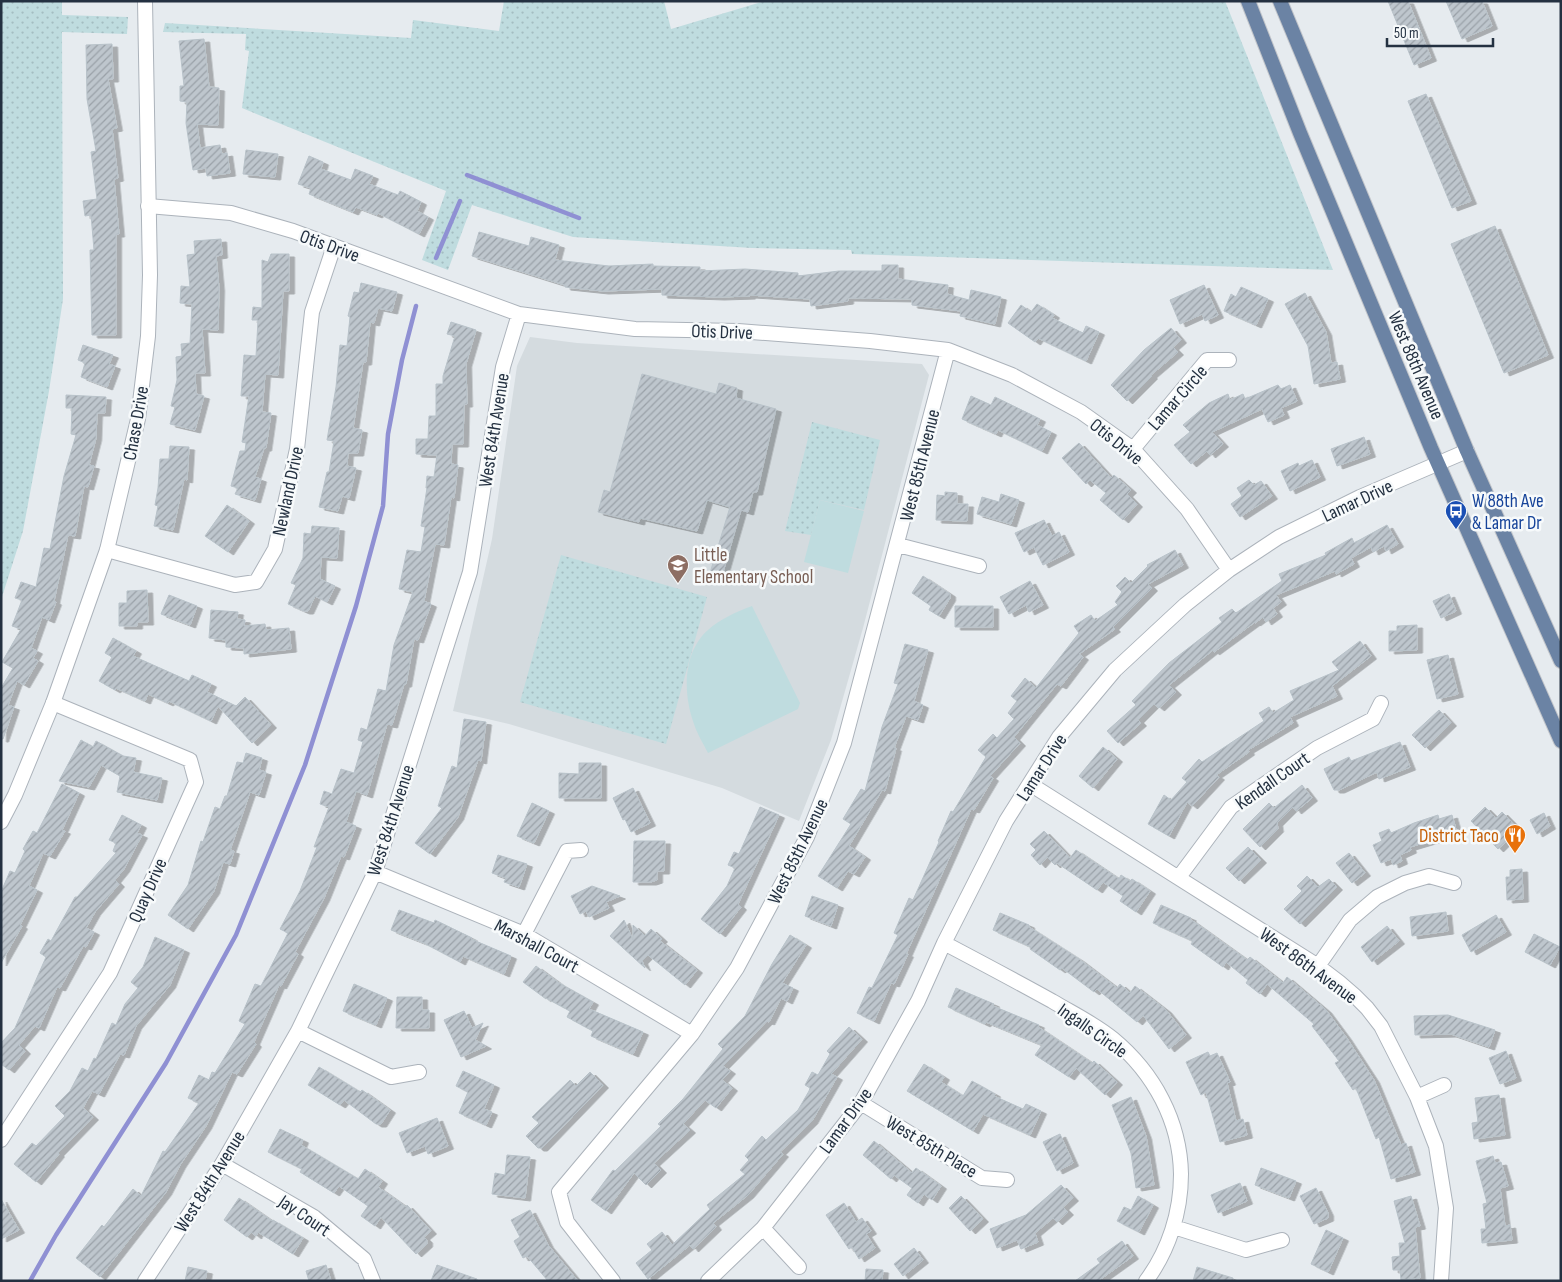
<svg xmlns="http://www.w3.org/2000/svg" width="1562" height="1282" font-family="'Sofia Sans Condensed',sans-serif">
<defs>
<pattern id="green-dots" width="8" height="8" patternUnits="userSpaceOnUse" patternTransform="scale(1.25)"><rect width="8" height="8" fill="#bfdcdf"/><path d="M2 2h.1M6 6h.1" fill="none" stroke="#a4bdc1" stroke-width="1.8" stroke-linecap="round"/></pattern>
<pattern id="building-hatch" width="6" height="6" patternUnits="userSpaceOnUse" patternTransform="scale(1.25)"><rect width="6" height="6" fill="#bec6cd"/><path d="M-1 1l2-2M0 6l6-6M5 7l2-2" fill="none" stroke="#9aa1a8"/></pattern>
<filter id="shadow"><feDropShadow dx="5.5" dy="3" stdDeviation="0" flood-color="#0004"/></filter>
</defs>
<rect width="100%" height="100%" fill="#e6ebef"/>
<!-- built -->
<path fill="#d4dbdf" d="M530,337L577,343L922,364L929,375L863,628L831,740L799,821L722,788L509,724L453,711L492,539L517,366Z"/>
<!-- green -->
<path fill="url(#green-dots)" d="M1,1H62V15L128,17L127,34L62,32L63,299L49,391L23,531L1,600Z
M504,1H664L671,29L765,1H1225L1333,270L852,254L851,250L752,248L573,237L472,205L448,270L422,260L446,191L242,108L249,51L245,50L246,34L163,32L165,23L411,38L413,20L499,31Z
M812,422L880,440L864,510L820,500L811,535L785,531Z
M561,555L707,597L666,744L520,702Z"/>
<!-- pitch -->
<path fill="#bfdcdf" d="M820,500L864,511L848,573L804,562Z
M752,606L800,703L798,709L708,753C703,743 696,732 693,721C683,692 683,652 708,630C720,619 736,612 752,606Z"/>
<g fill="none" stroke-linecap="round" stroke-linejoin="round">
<!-- stream -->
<path stroke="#8f90d3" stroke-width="4.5" d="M467,175L579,218
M436,258L460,201
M30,1281L56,1235L166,1063L236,935L305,765L356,606L383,506L388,434L402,360L416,306"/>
</g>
<!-- building -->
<path fill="url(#building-hatch)" stroke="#b8c2c9" filter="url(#shadow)" d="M1388,1H1408L1431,58L1414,65Z
M1446,1H1482L1492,26L1462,39Z
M204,39L209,87L219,88L218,125L197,124L200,148L220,145L222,154L227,153L230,173L207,176L206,168L193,170L186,123L187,102L180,101V86H184L179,41Z
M112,44L113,79H108L117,128L112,129L118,178L114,179L119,234H116V335H92L90,250H94L91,215L85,216L83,201L97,199L91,152L96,151L87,99L86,45Z
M1426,94L1471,201L1452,208L1408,101Z
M246,150L278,154L275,177L243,174Z
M309,156L323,162L321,169L351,180L355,169L373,176L369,184L398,195L400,191L421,202L417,211L428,217L419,234L378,213L377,215L356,207L353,212L309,194L311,188L298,184Z
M1495,226L1548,355L1504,373L1451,244Z
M479,232L529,246L531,237L559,245L555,260L609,266L653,264V266L700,267V271L745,269L798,273V276L839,271H882V265H898V279L948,285L947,294L969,300L971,290L1001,297L995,324L960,316L961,311L912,305V299L848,298V301L811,306L810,299L750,295V296L719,297L662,295V289L603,291L565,287V285L472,256Z
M221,239L222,255L216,256L219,288L218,330L202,329L205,373H195L196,394L204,396L195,430L170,424L175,407L171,406L177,380L176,357L182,356L181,344L190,343L192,304L180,303L181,286L190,287L187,255L195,254L194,241Z
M271,254H289V291H283L278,375L265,374L262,412L271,413L266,448H264L255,477L261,479L255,500L235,494L238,488L231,486L240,451H245L246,443L242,442L249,396H241L244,355L256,356L258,320H252L253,307L262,308V260L268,262Z
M361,283L397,292L392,311L378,308L374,323L370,322L366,362H363L353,428L362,430L358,453H348L347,466L356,468L349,498L342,496L338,511L319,507L327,472H329L334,441L327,440L336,387L340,345L347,346L350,317L348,316L354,292L359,293Z
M1204,285L1218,315L1205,321L1202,314L1180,324L1170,300Z
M1241,287L1268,299L1256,325L1224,311L1231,294L1236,297Z
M1305,293L1326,332L1331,363L1337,362L1340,379L1314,384L1308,346L1285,304Z
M1037,304L1054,315L1052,318L1083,333L1086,326L1099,332L1086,361L1038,338L1035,342L1008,323L1021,305L1031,312Z
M451,322L476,330L466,364L467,404H464L463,444H452L451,464L458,465L454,498L451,497L444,545L435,544L424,601L431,604L418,640L414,639L406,684H404L392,725L387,724L367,795L356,791L346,822L356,826L344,857L341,856L324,898L295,952L298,954L281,986L279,985L254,1042L256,1044L237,1074L232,1072L206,1126L180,1165L166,1192L100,1277L76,1258L102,1225L104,1227L133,1189L141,1196L163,1151L165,1152L199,1103L188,1098L199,1075L209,1080L212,1072L215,1073L245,1024L239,1021L255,984L261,986L288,933L280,929L300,891L317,847H314L329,807L320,804L324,791L332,794L341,769L354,773L363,742L358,740L361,728L367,730L378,689L386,691L394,645L413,592L399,589L407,550L421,552L425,527L421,526L427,488H426L427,476L434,477L437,455L416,454V439H428L429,416H436V384H443V376L455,336L447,334Z
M1171,328L1181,340L1173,347L1178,352L1151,375L1152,376L1127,401L1111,385L1144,350Z
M83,345L113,355L109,364L115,366L107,387L81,377L85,363L78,360Z
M642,374L716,394L719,383L737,388L736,398L776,409L757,492H753L748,512L741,510L722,576L710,573L730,507L707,500L697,531L640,518L639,522L598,512L604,490L610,492Z
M1278,385L1281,389L1290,385L1297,401L1281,408L1284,415L1268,422L1262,409L1212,432L1223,444L1210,455L1207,451L1191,464L1174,445L1190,432L1183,425L1209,403L1228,394L1230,400L1243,394L1245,399Z
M66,395L106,397L105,413H97L96,438L89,465L94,466L88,487L84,486L75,536L68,535L54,601L56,602L49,620L42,617L31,648L37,651L33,658L38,661L24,685L17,681L8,705L14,707L3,739H1V688L13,668L2,662L21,629L12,626L22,600L15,598L21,582L36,587L44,548L50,549L64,476L76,435L71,434L72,408H66Z
M971,396L991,405L995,397L1040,419L1037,425L1051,432L1042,451L998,430L996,434L962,419Z
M1364,437L1370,454L1337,466L1331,449Z
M1079,443L1111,478L1114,475L1131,490L1127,494L1137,504L1123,520L1100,500L1106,493L1090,480L1086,484L1062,458Z
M170,446L189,447L187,480L184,479L173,530L154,526L158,506L155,505L158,488L160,459H169Z
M1312,460L1320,477L1290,491L1281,471L1298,463L1299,466Z
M1249,480L1254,485L1261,481L1272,496L1240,517L1231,504L1242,496L1237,488Z
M945,492L957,493V504H968L967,521L936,520L937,495L945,496Z
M1001,494L1019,500L1011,524L977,514L982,497L999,502Z
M227,505L249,521L228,552L205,536Z
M1044,520L1052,536L1059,532L1069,552L1043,565L1034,547L1024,552L1015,533Z
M1387,525L1398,544L1386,551L1384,546L1373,552L1371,547L1351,558L1354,564L1336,574L1335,571L1276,595L1281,602L1273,608L1277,614L1266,622L1263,617L1255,623V622L1214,652L1213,650L1169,685L1176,692L1159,708L1154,704L1138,720L1141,723L1118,743L1107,731L1136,705L1132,701L1169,663L1222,622L1219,618L1232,609L1236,613L1282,581L1279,574L1326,555L1325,553L1352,538L1354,543Z
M312,526L339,528L337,558L321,557L320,579L335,586L327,602L315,596L308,611H304L288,604L296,585L291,583L303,558L304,533L311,534Z
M1175,550L1183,565L1148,584L1152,588L1113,627L1115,629L1079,654L1083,657L1061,686L1057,684L1014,737L1020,743L990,776L993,778L974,810L971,809L906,954H908L894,984L891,983L874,1021L857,1013L869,987L872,988L898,935L894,933L909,898L913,900L939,842L938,841L951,811L953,812L986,757L978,750L993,734L997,738L1014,719L1008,713L1017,701L1011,696L1025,678L1036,688L1079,633L1074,626L1091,615L1095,621L1118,605L1115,602L1122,592L1116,586L1125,577L1131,583L1148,566L1147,565Z
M923,576L950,594V598L939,616L929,610L931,606L912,593Z
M1030,581L1043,605L1029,612L1026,605L1009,614L1000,597Z
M147,590L148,622H137V626H119V603H127V591Z
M1449,594L1456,611L1441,618L1433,601Z
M169,595L197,606L190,625L161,614Z
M955,606H993V627H955Z
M211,610L238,612L237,619L245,620L244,626L265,624L266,630L289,628L291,649L244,654V648L226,647V640L209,638Z
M1417,625V650L1389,651V631H1397V626Z
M113,638L136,651L133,656L189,681L192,675L211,684L207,692L236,706L245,697L271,725L252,743L218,706L211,721L169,701L168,703L148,694L145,701L116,688L115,690L99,681L112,657L105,653Z
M1360,641L1371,656L1332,686L1337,696L1290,717L1293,723L1248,750L1249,752L1216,775L1219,777L1192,806L1187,802L1169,836L1148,824L1164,795L1171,800L1187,782L1182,778L1199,759L1202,762L1264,721L1259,713L1269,707L1273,713L1294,700L1290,691L1339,670L1332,662Z
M905,644L928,650L914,701L923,705L918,720L906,716L894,748H896L885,791L882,790L849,846L865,857L854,874L848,871L837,888L818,876L851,824L843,819L861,789L865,791L882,727L898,684L894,683Z
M1448,655L1458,694L1437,699L1427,660Z
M1439,710L1451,723L1425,748L1412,735Z
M464,719L486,722L481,761L478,760L458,817L430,854L415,843L442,808L438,806L452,766L457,768Z
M81,740L93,747L96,741L123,756L136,758L133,772L162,778L157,800L117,792L120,776L101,765L89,787L59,781Z
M1400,742L1410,767L1379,779L1377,772L1339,790H1334L1324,769L1349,757L1351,761Z
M1103,747L1117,759L1093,788L1079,776Z
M246,753L262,758L259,770L266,772L259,795L250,792L230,850L234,851L230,864L223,862L214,891L188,929L168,915L188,885L201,841L203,842L215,807L220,809L225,796H227L237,762L243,763Z
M579,763H601V798H559V773L579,774Z
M62,784L79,793L62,830L65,831L50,856L43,853L29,886L37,890L20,925L22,926L1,963V892L10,871L15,873L25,851L23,849L33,831L37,833Z
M1302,785L1312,798L1296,811L1293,807L1277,823L1278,829L1260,847L1243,829L1269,803L1274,808Z
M633,788L650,823L631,832L625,819L623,820L613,798Z
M532,803L549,811L534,843L517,836Z
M760,807L779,815L738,904L741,907L720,934L701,919L727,886L735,868L728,865L734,852L739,854Z
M1485,807L1496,818L1502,812L1519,829L1498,849L1471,821Z
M1544,813L1550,826L1537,834L1530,820Z
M122,815L141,825L137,833L142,835L124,869L115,880L119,884L95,912L86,928L94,932L86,947L83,946L60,988L57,987L39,1028L35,1026L19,1045L25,1051L9,1070L1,1064V1043L15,1028L46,957L40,953L48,939L51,941L75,897H77L116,853L113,851L116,843L109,840Z
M1438,815L1439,819L1452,815L1457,833L1410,847L1411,850L1400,855L1402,861L1393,865L1391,859L1381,863L1373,845L1382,841L1379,833L1389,829L1391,833L1414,823Z
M1044,831L1070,858L1076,850L1119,879L1121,875L1130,881L1132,879L1150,891L1136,912L1120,901L1123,896L1103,882L1097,890L1057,863L1055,865L1047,857L1040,865L1031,855L1036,850L1030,844Z
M634,841H665L664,871H657V880L651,882H633Z
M1248,847L1261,860L1239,881L1226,868Z
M1349,853L1365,873L1352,883L1336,863Z
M498,855L527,864L519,887L504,882L506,878L492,873Z
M1522,869L1523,899L1507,900L1506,877H1510V870Z
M1307,876L1318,887L1329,879L1337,887L1300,924L1284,909L1302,891L1297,886Z
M592,886L620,896L606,902L609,908L589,917L586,911L580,914L571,896Z
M812,896L838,905L831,926L805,916Z
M1161,905L1191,918L1190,919L1247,960L1250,957L1283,983L1287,977L1326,1010L1346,1037L1374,1080L1401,1145L1406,1143L1415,1172L1391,1179L1379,1137L1376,1139L1356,1088L1353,1090L1335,1063L1339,1061L1312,1026L1314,1024L1267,984L1260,994L1246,983L1248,980L1226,962L1223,967L1191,944L1193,941L1153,923Z
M399,910L434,923L435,920L472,938L471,939L511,956L504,974L463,956L460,962L424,943L391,930Z
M1446,912L1448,931L1412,936L1410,917Z
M1000,913L1029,925V927L1079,959L1117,988L1120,984L1130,993L1135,986L1166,1010L1186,1035L1169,1049L1143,1015L1137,1022L1097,989L1094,992L1062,968L1060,970L1030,949L1031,947L993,930Z
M1496,915L1506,932L1471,952L1462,935Z
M624,920L633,940V925L645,936L651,929L662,939L660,941L697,970L685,985L648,955L642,961L645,968L610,936Z
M1387,926L1399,941L1372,962L1361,947Z
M1534,934L1560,947L1550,965L1525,952Z
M790,935L806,945L782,983L793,988L787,1001L781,998L769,1022L767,1021L723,1066L730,1071L722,1080L732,1088L716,1108L705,1100L683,1124L690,1130L654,1163L661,1170L646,1185L634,1173L606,1211L591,1200L613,1170L615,1171L661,1126L658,1124L683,1099L723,1049L718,1044L745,1016L772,964Z
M155,937L184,950L170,985L136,1026L124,1055L120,1054L99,1094L92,1091L83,1108L93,1117L58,1153L59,1154L36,1182L14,1164L32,1143L36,1146L65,1116L55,1106L70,1091L82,1068L88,1071L94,1058L96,1059L112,1023L116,1025L125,1004L138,988L131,982L143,967Z
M536,966L559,983L593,1002L589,1009L643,1032L633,1054L591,1036L593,1031L567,1017L570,1011L546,998V999L523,982Z
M354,984L387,998L376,1025L343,1011Z
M956,988L994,1004L993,1006L1039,1025L1038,1027L1092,1063L1094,1061L1117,1082L1105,1095L1076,1068L1069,1077L1035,1055L1042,1045L986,1022L985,1024L948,1007Z
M397,997H422V1010H429V1028H396Z
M464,1011L472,1028L483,1023L475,1040L486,1046L461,1057L444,1020Z
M1448,1015L1495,1030L1489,1047L1451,1034L1415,1035L1414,1016Z
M849,1027L862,1039L831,1074L837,1077L812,1121L780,1152L783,1154L748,1195L713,1223L716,1227L693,1249L690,1245L648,1279L636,1263L652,1250L647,1244L662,1232L672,1245L710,1209L707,1205L745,1174L740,1170L749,1160L745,1156L762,1136L766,1140L798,1110L809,1091L810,1088L805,1085L812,1072L818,1075L830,1054L827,1051Z
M1506,1051L1516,1078L1500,1084L1489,1058Z
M1208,1052L1210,1056L1217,1053L1230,1082L1227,1083L1236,1121L1243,1119L1247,1135L1220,1142L1206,1092L1201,1095L1186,1062Z
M924,1064L944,1077L941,1082L963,1096L972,1081L995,1094L994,1096L1023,1109L1026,1104L1041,1111L1030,1135L983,1114L973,1131L907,1091Z
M319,1067L360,1092L362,1090L390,1110L381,1124H376L344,1100L340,1105L308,1085Z
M463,1071L494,1085L484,1109L492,1112L486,1125L459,1113L468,1092L456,1086Z
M590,1072L603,1085L542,1148H538L526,1136L539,1123L532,1117L570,1080L576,1086Z
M1499,1095L1505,1135L1474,1139L1472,1123L1478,1122L1475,1098Z
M1131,1097L1146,1136L1154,1185L1136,1188L1131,1153L1112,1105Z
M437,1118L448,1146L428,1154L425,1146L407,1153L399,1133Z
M280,1129L303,1140L301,1145L358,1179L365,1169L382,1181L378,1187L406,1207L407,1205L431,1231L424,1237L427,1240V1244L416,1254L381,1217L375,1226L361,1216L368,1206L339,1186L334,1193L300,1172L302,1169L268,1152Z
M1060,1134L1073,1163L1057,1171L1043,1142Z
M874,1141L912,1173L916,1168L941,1186L932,1200L924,1194L918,1203L907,1195L912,1188L894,1175L891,1179L863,1155Z
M507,1155L530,1157L525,1198L492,1194L495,1173L505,1175Z
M1493,1156L1495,1163L1501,1162L1508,1186L1500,1188L1505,1226L1510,1225L1512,1240L1482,1243L1481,1229H1486L1483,1204L1487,1203L1476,1161Z
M1261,1168L1296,1181L1289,1198L1255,1185Z
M1240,1183L1247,1201L1218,1213L1211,1195Z
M1061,1185L1073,1198L1063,1207L1068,1212L1057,1222L1053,1218L1035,1233L1038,1242L1021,1249L1017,1240L997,1248L990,1229L1026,1215Z
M1316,1188L1328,1213V1218L1314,1224L1300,1196Z
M961,1196L983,1219L970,1231L949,1208Z
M1138,1196L1153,1205L1139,1232L1117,1221L1124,1207L1131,1210Z
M1411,1196L1420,1226L1415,1227L1420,1278L1401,1280L1400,1270H1393L1392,1257L1400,1256L1399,1243H1405L1394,1201Z
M239,1198L272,1221L273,1220L303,1238L293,1254L258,1232L256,1236L251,1232L247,1237L224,1220Z
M1,1199L19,1230L1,1239Z
M844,1203L856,1222L862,1218L871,1231L866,1234L875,1248L859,1259L852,1247L849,1249L826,1215Z
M530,1210L548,1245L578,1281H548L527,1256L523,1258L514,1241L520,1237L511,1220Z
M1326,1230L1343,1238L1328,1272L1311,1264Z
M1122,1241L1133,1256L1098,1281H1075L1100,1263L1097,1259Z
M914,1248L923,1260L903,1276L894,1264Z
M326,1265L331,1281H309L306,1271Z
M437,1265L477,1279V1281H431Z
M188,1267L207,1271L205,1281H185Z
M1197,1267L1233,1278V1281H1193Z
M866,1269L883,1270L882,1281H865Z"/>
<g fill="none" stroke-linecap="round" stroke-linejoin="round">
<!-- minor casing -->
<g stroke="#acb3bb" stroke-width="16">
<path id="minor" d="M148,206L231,213L293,231L519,314L635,329L738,331L870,341L948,350L1012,375L1081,412L1133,449L1187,509L1229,570
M1133,449L1207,360H1229
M898,545L979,566
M107,550L235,585L256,582L275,549L297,449L312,312L334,246
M1030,784L1318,966L1339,982L1354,995L1367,1008L1381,1026L1417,1097L1436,1146L1446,1208L1441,1281
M375,872L524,934L692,1034
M1179,877L1231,807L1317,748L1373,719L1381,703
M524,934L567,851L581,850
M944,943C980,962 1016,981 1052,1001C1072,1013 1095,1024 1113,1039C1154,1073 1180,1121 1181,1174C1181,1212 1169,1250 1146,1281
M1318,966L1350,920L1377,897L1405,883L1429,876L1454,883
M298,1031L391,1077L419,1072
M1417,1097L1444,1085
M861,1103L982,1178L1007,1180
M1,1140L110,973L196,782L190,760L53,703
M222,1164L314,1217L364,1259L373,1281
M1174,1227L1246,1250L1282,1240
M763,1228L799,1267
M145,1281L222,1164L298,1031L375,872L470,572L503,367L519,314
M613,1281L567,1222L559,1192L692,1034L737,968L807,837L844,743L948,350
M708,1281L763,1228L861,1103L918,1001L944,943L1006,821L1059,737L1115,670L1185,605L1229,570L1279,537L1360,497L1467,451"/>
</g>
<!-- tertiary casing -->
<g stroke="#acb3bb" stroke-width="16">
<path id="tertiary" d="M1,822L15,795L53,703L107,550L138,419L148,336L150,275L145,1"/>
</g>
<!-- primary casing -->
<g stroke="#c2c5ca" stroke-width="16">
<path id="primary" d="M1248,1L1300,133L1431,448L1561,741
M1280,1L1467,451L1561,661"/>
</g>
<!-- minor -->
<use href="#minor" stroke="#fff" stroke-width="14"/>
<!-- tertiary -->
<use href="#tertiary" stroke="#fff" stroke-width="14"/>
<!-- primary -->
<use href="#primary" stroke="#6b83a4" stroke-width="14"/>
</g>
<!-- icons -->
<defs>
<g id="bus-pin" transform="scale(1.125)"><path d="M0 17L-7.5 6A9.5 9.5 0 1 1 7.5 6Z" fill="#1a4fb4" stroke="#f7fafb"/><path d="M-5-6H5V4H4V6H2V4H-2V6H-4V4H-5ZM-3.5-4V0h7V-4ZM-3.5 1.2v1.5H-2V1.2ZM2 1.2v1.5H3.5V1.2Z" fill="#fff"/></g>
<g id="school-pin" transform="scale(1.125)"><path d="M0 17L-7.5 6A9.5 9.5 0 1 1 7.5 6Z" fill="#8d6e63" stroke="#f7fafb"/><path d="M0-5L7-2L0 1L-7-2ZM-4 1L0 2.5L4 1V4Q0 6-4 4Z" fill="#fff"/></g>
<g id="restaurant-pin" transform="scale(1.125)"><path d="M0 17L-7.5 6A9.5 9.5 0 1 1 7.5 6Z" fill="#e8710a" stroke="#f7fafb"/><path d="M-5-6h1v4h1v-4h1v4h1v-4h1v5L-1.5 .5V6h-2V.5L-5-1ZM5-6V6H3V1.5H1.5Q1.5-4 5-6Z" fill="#fff"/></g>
</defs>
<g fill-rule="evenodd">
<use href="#bus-pin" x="1456" y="511"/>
<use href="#school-pin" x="678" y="565"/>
<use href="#restaurant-pin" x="1515" y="835"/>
</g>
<g text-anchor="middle" stroke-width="5" stroke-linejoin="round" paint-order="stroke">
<!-- street labels -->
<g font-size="19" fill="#243141" stroke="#f7fafb">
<text transform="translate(330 245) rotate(20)" y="7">Otis Drive</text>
<text transform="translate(722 331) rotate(2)" y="7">Otis Drive</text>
<text transform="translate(1417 365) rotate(67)" y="7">West 88th Avenue</text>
<text transform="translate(1177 397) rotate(-49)" y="7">Lamar Circle</text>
<text transform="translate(135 423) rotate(-80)" y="7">Chase Drive</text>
<text transform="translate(493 430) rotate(-81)" y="7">West 84th Avenue</text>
<text transform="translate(1117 441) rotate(39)" y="7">Otis Drive</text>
<text transform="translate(919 465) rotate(-76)" y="7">West 85th Avenue</text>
<text transform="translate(287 491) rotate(-78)" y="7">Newland Drive</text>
<text transform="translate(1357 500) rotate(-25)" y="7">Lamar Drive</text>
<text transform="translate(1041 767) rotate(-57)" y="7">Lamar Drive</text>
<text transform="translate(1272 780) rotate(-35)" y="7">Kendall Court</text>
<text transform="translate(390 820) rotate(-72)" y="7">West 84th Avenue</text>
<text transform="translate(797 851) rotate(-64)" y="7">West 85th Avenue</text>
<text transform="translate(147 890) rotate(-66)" y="7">Quay Drive</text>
<text transform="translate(537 945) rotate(28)" y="7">Marshall Court</text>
<text transform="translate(1309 965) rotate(36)" y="7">West 86th Avenue</text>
<text transform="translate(1093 1030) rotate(35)" y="7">Ingalls Circle</text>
<text transform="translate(845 1120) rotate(-54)" y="7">Lamar Drive</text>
<text transform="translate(932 1146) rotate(31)" y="7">West 85th Place</text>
<text transform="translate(209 1181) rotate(-58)" y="7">West 84th Avenue</text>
<text transform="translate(305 1215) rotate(34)" y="7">Jay Court</text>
</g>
<!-- transit labels -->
<g font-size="19" fill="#164399" stroke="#f7fafb" text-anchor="start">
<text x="1472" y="507">W 88th Ave<tspan x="1472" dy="22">&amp; Lamar Dr</tspan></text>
</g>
<!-- education labels -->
<g font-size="19" fill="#785e54" stroke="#f7fafb" text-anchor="start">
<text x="694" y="561">Little<tspan x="694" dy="22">Elementary School</tspan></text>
</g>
<!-- food labels -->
<g font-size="19" fill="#c56008" stroke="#f7fafb" text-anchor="end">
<text x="1499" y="842">District Taco</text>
</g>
</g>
<!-- border -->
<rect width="1562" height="1282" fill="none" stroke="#243141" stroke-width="5"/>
<!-- scale -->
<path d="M1387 38v8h106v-8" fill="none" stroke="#243141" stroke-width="2.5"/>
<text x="1394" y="38" font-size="15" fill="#243141" stroke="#f7fafb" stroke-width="4" paint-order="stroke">50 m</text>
</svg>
